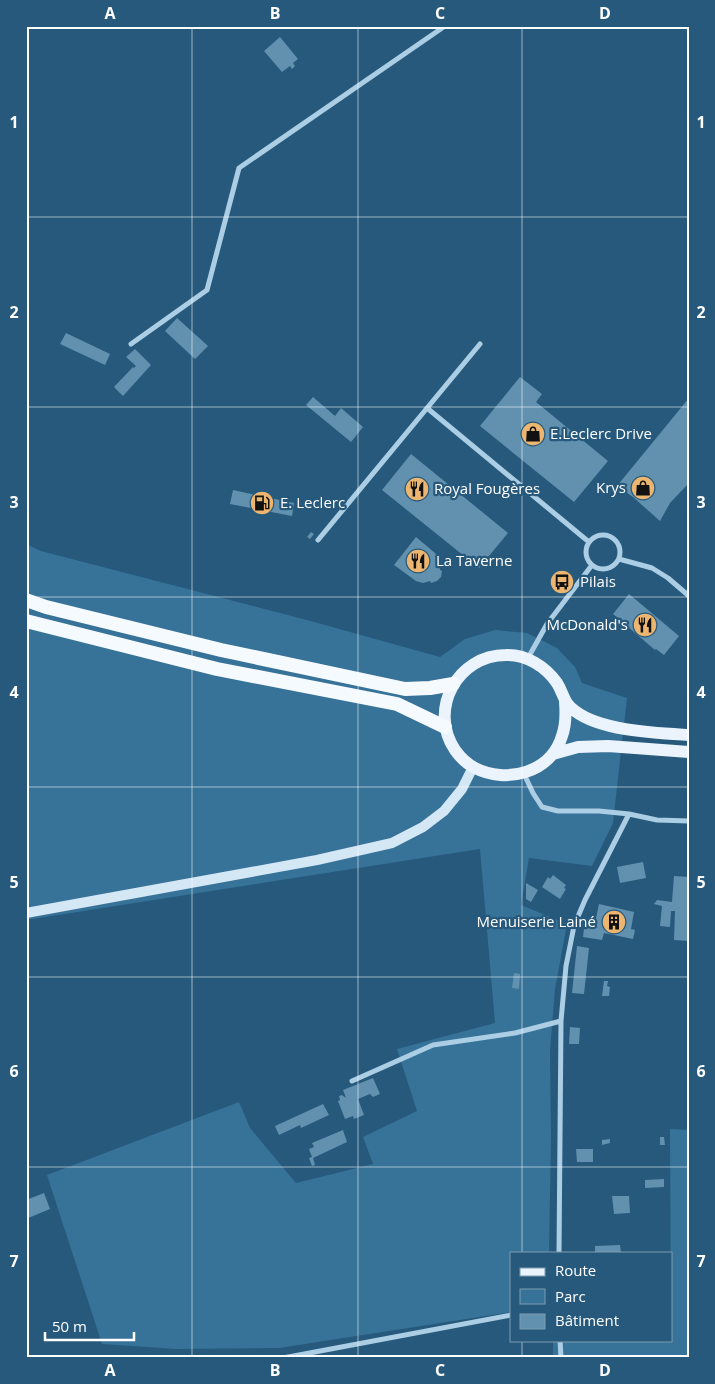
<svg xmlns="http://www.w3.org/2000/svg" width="715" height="1384" font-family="'Open Sans',sans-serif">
<rect width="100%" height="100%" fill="#26597c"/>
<!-- green -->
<path fill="#377298" d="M26,544L41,551L307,620L440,657L465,639L495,630L527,633L557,648L575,667L582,683L627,698L613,823L592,866L529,858L521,905L567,924L555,989L550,1051L551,1139L549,1253H511V1312L279,1348L176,1349L102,1344L47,1175L239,1102L250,1128L296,1183L373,1164L363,1137L417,1111L397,1049L495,1023L480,849L26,920Z
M670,1129L689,1130V1358H553V1340H671Z"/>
<!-- building -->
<path fill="#6291af" d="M280,37L298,59L293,63L295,66L292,69L290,66L282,72L264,51Z
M177,318L208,346L195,359L165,331Z
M66,333L110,354L105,365L60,344Z
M135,349L151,365L123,396L114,387L133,367L134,368L136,366L126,357Z
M520,377L542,394L536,402L608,461L574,502L480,426Z
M313,397L335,416L341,408L363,427L351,442L306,405Z
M689,398V483L670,503L660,521L633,497L617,486Z
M411,454L508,533L479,568L382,490Z
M233,490L294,503L292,516L230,504Z
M311,532L314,534L310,539L307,537Z
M416,537L435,553L439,559L440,570L442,571L441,577L437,581L431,583L430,581L423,583L416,581L394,565Z
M629,594L679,636L664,655L656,649L655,650L627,626L626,627L623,625L624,623L613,614Z
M643,862L646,878L620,883L617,867Z
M553,875L566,885L564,888L566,889L560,899L542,887L548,877L550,879Z
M674,876L689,877V941L674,940L675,911H671L670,927L660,926L662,906L654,904L657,900L672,902Z
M526,883L538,890L531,902L526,899Z
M599,904L634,912L631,929L635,930L633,939L604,933L602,940L583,937L585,921L595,923Z
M577,946L589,948L584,994L572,993Z
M514,973L520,974L519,989L512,988Z
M604,981H608L607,986L610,987L609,996H602Z
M570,1027L580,1028L579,1044H569Z
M373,1078L380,1094L373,1097L370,1094L358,1099L364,1115L354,1119L353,1116L345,1119L338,1101L340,1100L339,1096L342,1095L346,1098L343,1090Z
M323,1104L329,1115L301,1128L300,1125L279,1135L275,1126Z
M343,1130L347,1142L313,1158L315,1165L312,1166L309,1158L312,1157L309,1149L314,1147L312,1143Z
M660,1137H664L665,1145H660Z
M610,1139V1143L602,1145V1140Z
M576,1149H593V1162H577Z
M664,1179V1187L645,1188V1180Z
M44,1193L50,1209L26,1219V1200Z
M612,1196H629L630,1213L614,1214Z
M620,1245L621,1253H595V1246Z"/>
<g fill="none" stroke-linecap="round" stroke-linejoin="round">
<!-- minor -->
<path stroke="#abcee5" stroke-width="5" d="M131,344L207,290L239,168L445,26
M427,408L589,542
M586 552a17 17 0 1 1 34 0a17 17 0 1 1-34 0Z
M318,540L480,344
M619,559L652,568L668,578L689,596
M528,658L547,624L592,565
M524,774L533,793L542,807L558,811H599L629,814L657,820L689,821
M352,1081L433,1045L515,1033L561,1021
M559,1253L561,1021L566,966L574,926L585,900L629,814
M560,1340L561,1358
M283,1358L511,1315"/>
<!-- secondary -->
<path stroke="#d4e7f5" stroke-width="10" d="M26,913L317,860L392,843L423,827L444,811L462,789L473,767"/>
<!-- primary -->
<path stroke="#ebf4fd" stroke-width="12" d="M565,702C566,714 566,725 562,736C551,773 506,784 475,768C467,764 460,757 455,750C428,710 457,655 506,655C526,654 546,667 557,683C564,694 563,703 575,711C601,731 656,733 689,735
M553,754L578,747L608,746L689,752"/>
<!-- trunk -->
<path stroke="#f5fafe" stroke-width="14" d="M26,600L46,607L221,650L405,689L430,688L453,684
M26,621L217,669L397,704L445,727"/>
</g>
<!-- grid -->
<path fill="none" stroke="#fff" stroke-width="1" stroke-opacity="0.55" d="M192,26V1358M358,26V1358M522,26V1253M26,217H689M26,407H689M26,597H689M26,787H689M26,977H689M26,1167H689M522,1340V1358"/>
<!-- icons -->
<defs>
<g id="shop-disc" transform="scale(1.25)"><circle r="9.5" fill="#edb670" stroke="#26597c"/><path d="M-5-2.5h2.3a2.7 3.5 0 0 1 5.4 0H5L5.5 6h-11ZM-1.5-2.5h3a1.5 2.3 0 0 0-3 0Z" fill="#111"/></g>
<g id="restaurant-disc" transform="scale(1.25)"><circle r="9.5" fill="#edb670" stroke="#26597c"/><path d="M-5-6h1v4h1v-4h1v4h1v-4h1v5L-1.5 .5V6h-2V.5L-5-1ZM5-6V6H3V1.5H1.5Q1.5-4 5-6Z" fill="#111"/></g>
<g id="fuel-disc" transform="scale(1.25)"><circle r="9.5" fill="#edb670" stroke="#26597c"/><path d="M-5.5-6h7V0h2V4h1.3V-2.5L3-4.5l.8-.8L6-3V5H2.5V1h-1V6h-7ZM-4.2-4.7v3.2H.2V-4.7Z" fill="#111"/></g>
<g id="bus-disc" transform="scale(1.25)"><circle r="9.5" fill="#edb670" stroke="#26597c"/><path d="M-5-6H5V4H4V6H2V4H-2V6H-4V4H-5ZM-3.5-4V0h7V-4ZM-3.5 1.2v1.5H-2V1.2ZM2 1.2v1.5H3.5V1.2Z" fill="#111"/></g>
<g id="building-disc" transform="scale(1.25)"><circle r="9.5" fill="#edb670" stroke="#26597c"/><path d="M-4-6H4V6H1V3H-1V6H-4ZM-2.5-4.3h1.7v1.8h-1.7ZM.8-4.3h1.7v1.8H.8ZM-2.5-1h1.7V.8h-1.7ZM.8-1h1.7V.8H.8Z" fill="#111"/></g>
</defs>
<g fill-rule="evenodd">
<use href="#shop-disc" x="533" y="434"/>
<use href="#shop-disc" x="643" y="488"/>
<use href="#restaurant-disc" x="417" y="489"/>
<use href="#fuel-disc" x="262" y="503"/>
<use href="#restaurant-disc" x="418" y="561"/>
<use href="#bus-disc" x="562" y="582"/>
<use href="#restaurant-disc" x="645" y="625"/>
<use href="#building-disc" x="614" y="922"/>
</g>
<g text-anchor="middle" stroke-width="4.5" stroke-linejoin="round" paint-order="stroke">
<!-- poi labels -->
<g font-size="15" fill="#fff" stroke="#26597c" text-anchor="start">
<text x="550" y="439">E.Leclerc Drive</text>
<text x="626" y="493" text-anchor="end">Krys</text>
<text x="434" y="494">Royal Fougères</text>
<text x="280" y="508">E. Leclerc</text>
<text x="436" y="566">La Taverne</text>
<text x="580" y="587">Pilais</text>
<text x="628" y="630" text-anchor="end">McDonald's</text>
<text x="596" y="927" text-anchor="end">Menuiserie Lainé</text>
</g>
</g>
<!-- border -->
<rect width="715" height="1384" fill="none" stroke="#26597c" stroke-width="55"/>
<!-- legend -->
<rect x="510" y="1252" width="162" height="90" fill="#26597c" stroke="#7d9bb0"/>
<rect x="520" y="1268" width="25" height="8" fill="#ebf4fd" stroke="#7d9bb0"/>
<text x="555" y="1276" font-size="15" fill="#ffffff">Route</text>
<rect x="520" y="1289" width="25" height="15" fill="#377298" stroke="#7d9bb0"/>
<text x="555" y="1302" font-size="15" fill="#ffffff">Parc</text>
<rect x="520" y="1314" width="25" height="15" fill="#6291af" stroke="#7d9bb0"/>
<text x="555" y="1326" font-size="15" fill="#ffffff">Bâtiment</text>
<!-- scale -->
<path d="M45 1332v8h89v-8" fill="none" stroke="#ffffff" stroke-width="2.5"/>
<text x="52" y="1332" font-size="15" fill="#ffffff" stroke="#26597c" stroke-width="4" paint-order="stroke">50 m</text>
<rect x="28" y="28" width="660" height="1328" fill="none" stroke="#fff" stroke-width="2"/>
<g font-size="16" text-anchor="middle" font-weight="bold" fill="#fff">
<text x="110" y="19">A</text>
<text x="275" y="19">B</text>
<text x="440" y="19">C</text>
<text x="605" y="19">D</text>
<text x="14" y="128">1</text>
<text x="701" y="128">1</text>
<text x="14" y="318">2</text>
<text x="701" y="318">2</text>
<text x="14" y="508">3</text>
<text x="701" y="508">3</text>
<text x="14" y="698">4</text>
<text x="701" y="698">4</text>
<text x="14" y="888">5</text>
<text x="701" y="888">5</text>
<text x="14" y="1077">6</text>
<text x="701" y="1077">6</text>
<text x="14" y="1267">7</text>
<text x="701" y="1267">7</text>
<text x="110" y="1376">A</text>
<text x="275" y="1376">B</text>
<text x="440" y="1376">C</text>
<text x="605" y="1376">D</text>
</g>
</svg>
